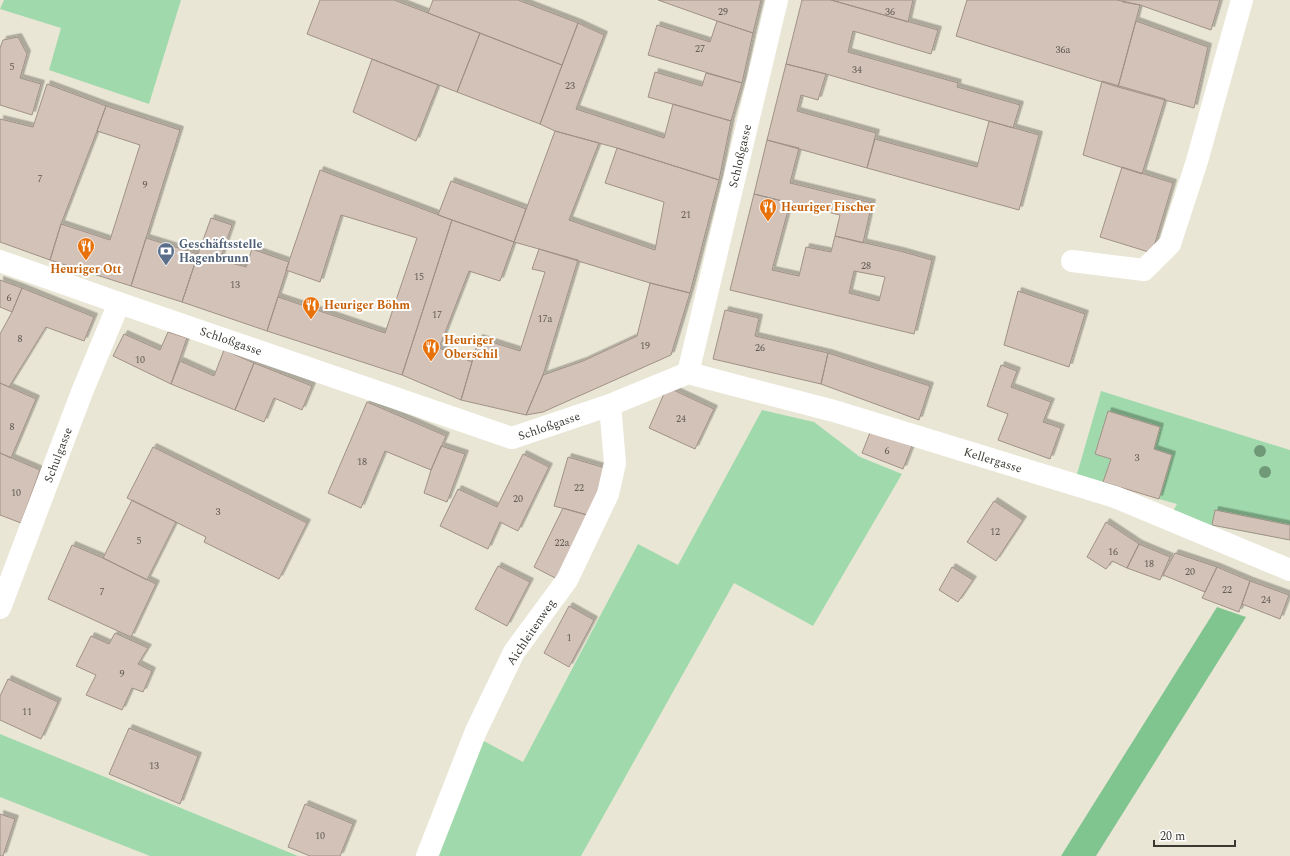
<svg xmlns="http://www.w3.org/2000/svg" width="1290" height="856" font-family="Spectral,serif">
<defs>
<filter id="shadow"><feDropShadow dx="3.5" dy="-3.5" stdDeviation="0" flood-color="#0004"/></filter>
</defs>
<rect width="100%" height="100%" fill="#eae6d5"/>
<!-- green -->
<path fill="#a0daac" d="M4,0H181L149,104L49,70L61,28L0,9Z
M1101,391L1290,450V540L1194,522L1171,515L1177,504L1159,499L1172,455L1154,449L1160,427L1108,411L1095,454L1111,459L1104,482L1075,481Z
M762,410L814,422L860,457L902,474L813,626L734,583L581,856H435L482,740L523,762L638,544L678,565Z
M0,734L298,856H150L0,797Z"/>
<!-- forest -->
<path fill="#80c48f" d="M1217,607L1246,617L1096,856H1061Z"/>
<!-- building -->
<path fill="#d2c2b8" stroke="#a09187" fill-rule="evenodd" filter="url(#shadow)" d="M320,0H394L480,33L457,92L307,34Z
M433,0H518L578,23L562,65L428,13Z
M658,0H761L753,33L717,21Z
M802,0H831L938,30L931,54L853,31L848,52L958,83L957,87L1020,105L1013,128L826,74L786,64Z
M831,0H913L908,22Z
M967,0H1117L1140,5L1118,87L956,36Z
M1123,0H1220L1211,30L1140,5L1123,2Z
M717,21L753,33L742,83L648,55L657,25L710,42Z
M1136,21L1208,47L1194,108L1118,87Z
M578,23L604,35L576,109L664,138L673,104L731,121L719,180L617,148L555,131L540,124Z
M480,33L562,65L540,124L457,92Z
M18,37L27,54L20,78L41,84L32,115L0,105V48L3,40Z
M372,59L438,85L416,141L353,112Z
M786,64L826,74L818,100L801,95L797,111L876,133L867,168L767,140Z
M655,72L702,86L706,73L742,83L731,121L648,97Z
M1102,81L1165,99L1142,174L1083,155Z
M47,84L106,106L97,131L61,224L50,260L0,242V119L33,127Z
M106,106L180,130L131,286L50,260L61,224L110,240L140,145L97,131Z
M989,121L1039,135L1019,210L867,168L875,139L977,167Z
M555,131L599,143L569,220L655,250L664,202L605,183L617,148L719,180L690,293L650,283L539,249L514,242Z
M767,140L799,148L790,183L872,203L863,243L835,236L840,215L754,194Z
M1122,167L1173,183L1152,253L1100,237Z
M320,170L452,220L402,375L267,331L278,297L385,333L417,238L341,215L320,282L286,270Z
M451,181L526,209L514,242L438,215Z
M754,194L790,203L772,270L799,276L806,247L831,252L835,236L900,251L932,260L914,334L730,290ZM854,271L885,277L879,301L849,293Z
M211,218L232,225L220,260L246,267L252,249L289,262L267,331L182,302L198,254Z
M452,220L514,242L500,281L469,271L439,348L472,362L461,400L402,375Z
M146,238L198,254L182,302L131,286Z
M539,249L578,260L543,375L526,415L461,400L479,338L520,351L545,272L532,269Z
M0,280L22,288L12,312L0,307Z
M650,283L690,293L671,355L543,412L526,415L543,375L583,361L637,336Z
M22,288L94,317L84,341L46,327L9,387L0,383V334L12,312Z
M1018,291L1085,314L1069,367L1004,345Z
M725,310L759,318L755,336L828,353L821,384L713,359Z
M168,332L187,338L171,384L113,356L124,334L160,350Z
M224,350L254,363L235,410L171,384L180,361L214,376Z
M828,353L930,386L919,420L821,384Z
M254,363L312,386L302,410L274,398L264,422L235,410Z
M1001,365L1017,371L1011,387L1051,402L1043,422L1061,428L1050,459L998,440L1008,414L987,406Z
M0,383L36,399L11,458L0,453Z
M667,387L714,409L695,449L649,428Z
M367,402L446,436L431,470L385,451L361,508L328,493Z
M1108,411L1160,427L1154,449L1172,455L1159,499L1103,482L1111,459L1095,454Z
M871,430L912,446L903,469L862,453Z
M441,446L465,454L447,502L424,493L431,470Z
M153,447L307,523L279,579L204,542L206,537L127,498Z
M0,453L40,470L21,523L0,515Z
M523,454L549,467L518,531L500,522L488,549L440,526L458,489L497,507Z
M568,457L605,468L591,516L554,506Z
M132,500L176,522L147,580L103,558Z
M994,501L1023,520L996,561L967,542Z
M563,508L591,516L559,580L534,567Z
M1215,510L1290,525V540L1212,525Z
M1106,522L1139,544L1127,568L1112,561L1106,569L1087,557Z
M1139,544L1170,557L1160,580L1127,568Z
M72,545L103,558L156,584L131,637L48,599Z
M1175,553L1217,567L1205,592L1163,575Z
M498,566L530,582L507,626L475,609Z
M952,567L973,580L958,602L939,590Z
M1217,567L1250,581L1239,612L1202,598Z
M1250,581L1289,595L1280,619L1242,604Z
M569,606L594,620L569,667L544,653Z
M115,633L148,648L138,664L152,671L143,692L132,688L122,710L86,695L96,675L76,666L91,636L109,644Z
M8,679L58,702L41,739L0,720V696Z
M129,728L198,756L180,804L109,774Z
M305,804L353,824L340,856H310L288,847Z
M0,814L15,819L3,856H0Z"/>
<g fill="none" stroke-linecap="round" stroke-linejoin="round">
<!-- street -->
<path stroke="#fff" stroke-width="22" d="M0,261L119,303L512,438L610,405L688,373
M1072,261L1144,270L1170,244L1197,161L1242,0
M688,373L834,411L1115,497L1290,570
M688,373L777,0
M0,608L82,392L119,303
M427,856L476,731L514,652L567,580L608,494L615,463L610,405"/>
</g>
<!-- trees -->
<g fill="#6f9977">
<circle cx="1260" cy="451" r="6"/>
<circle cx="1265" cy="472" r="6"/>
</g>
<!-- icons -->
<defs>
<g id="restaurant-pin" transform="scale(0.9)"><path d="M0 17L-7.5 6A9.5 9.5 0 1 1 7.5 6Z" fill="#e8710a" stroke="#fff"/><path d="M-5-6h1v4h1v-4h1v4h1v-4h1v5L-1.5 .5V6h-2V.5L-5-1ZM5-6V6H3V1.5H1.5Q1.5-4 5-6Z" fill="#fff"/></g>
<g id="bank-pin" transform="scale(0.9)"><path d="M0 17L-7.5 6A9.5 9.5 0 1 1 7.5 6Z" fill="#5c6f8a" stroke="#fff"/><path d="M-6-4H6V4H-6ZM0-2.3a2.3 2.3 0 1 0 0 4.6a2.3 2.3 0 1 0 0-4.6Z" fill="#fff"/></g>
</defs>
<g fill-rule="evenodd">
<use href="#restaurant-pin" x="768" y="207"/>
<use href="#restaurant-pin" x="86" y="246"/>
<use href="#bank-pin" x="166" y="251"/>
<use href="#restaurant-pin" x="311" y="305"/>
<use href="#restaurant-pin" x="431" y="347"/>
</g>
<g text-anchor="middle" stroke-width="4" stroke-linejoin="round" paint-order="stroke">
<!-- number labels -->
<g font-size="10" fill="#615b54">
<text x="723" y="15">29</text>
<text x="890" y="15">36</text>
<text x="700" y="52">27</text>
<text x="1063" y="53">36a</text>
<text x="12" y="70">5</text>
<text x="857" y="73">34</text>
<text x="570" y="89">23</text>
<text x="40" y="182">7</text>
<text x="145" y="188">9</text>
<text x="686" y="218">21</text>
<text x="866" y="269">28</text>
<text x="419" y="280">15</text>
<text x="235" y="288">13</text>
<text x="9" y="301">6</text>
<text x="437" y="318">17</text>
<text x="545" y="322">17a</text>
<text x="20" y="342">8</text>
<text x="645" y="349">19</text>
<text x="760" y="351">26</text>
<text x="140" y="363">10</text>
<text x="681" y="422">24</text>
<text x="12" y="430">8</text>
<text x="887" y="454">6</text>
<text x="1137" y="461">3</text>
<text x="362" y="465">18</text>
<text x="579" y="491">22</text>
<text x="16" y="496">10</text>
<text x="518" y="502">20</text>
<text x="218" y="515">3</text>
<text x="995" y="535">12</text>
<text x="139" y="544">5</text>
<text x="562" y="546">22a</text>
<text x="1113" y="555">16</text>
<text x="1149" y="567">18</text>
<text x="1190" y="575">20</text>
<text x="1227" y="593">22</text>
<text x="102" y="595">7</text>
<text x="1266" y="603">24</text>
<text x="569" y="641">1</text>
<text x="122" y="677">9</text>
<text x="27" y="715">11</text>
<text x="154" y="769">13</text>
<text x="320" y="839">10</text>
</g>
<!-- street labels -->
<g font-size="12" fill="#3b3933" stroke="#fff">
<text transform="translate(740 156) rotate(-77)" y="4">Schloßgasse</text>
<text transform="translate(231 341) rotate(19)" y="4">Schloßgasse</text>
<text transform="translate(549 426) rotate(-19)" y="4">Schloßgasse</text>
<text transform="translate(58 455) rotate(-69)" y="4">Schulgasse</text>
<text transform="translate(993 460) rotate(17)" y="4">Kellergasse</text>
<text transform="translate(531 632) rotate(-56)" y="4">Aichleitenweg</text>
</g>
<!-- food labels -->
<g font-size="12" font-weight="bold" fill="#c56008" stroke="#fff" text-anchor="start">
<text x="781" y="211">Heuriger Fischer</text>
<text x="86" y="273" text-anchor="middle">Heuriger Ott</text>
<text x="324" y="309">Heuriger Böhm</text>
<text x="444" y="344">Heuriger<tspan x="444" dy="14">Oberschil</tspan></text>
</g>
<!-- service labels -->
<g font-size="12" font-weight="bold" fill="#4e5e75" stroke="#fff" text-anchor="start">
<text x="179" y="248">Geschäftsstelle<tspan x="179" dy="14">Hagenbrunn</tspan></text>
</g>
</g>
<!-- scale -->
<path d="M1154 840v6h81v-6" fill="none" stroke="#3b3933" stroke-width="2"/>
<text x="1160" y="840" font-size="12" fill="#3b3933" stroke="#ffffff" stroke-width="3" paint-order="stroke">20 m</text>
</svg>
